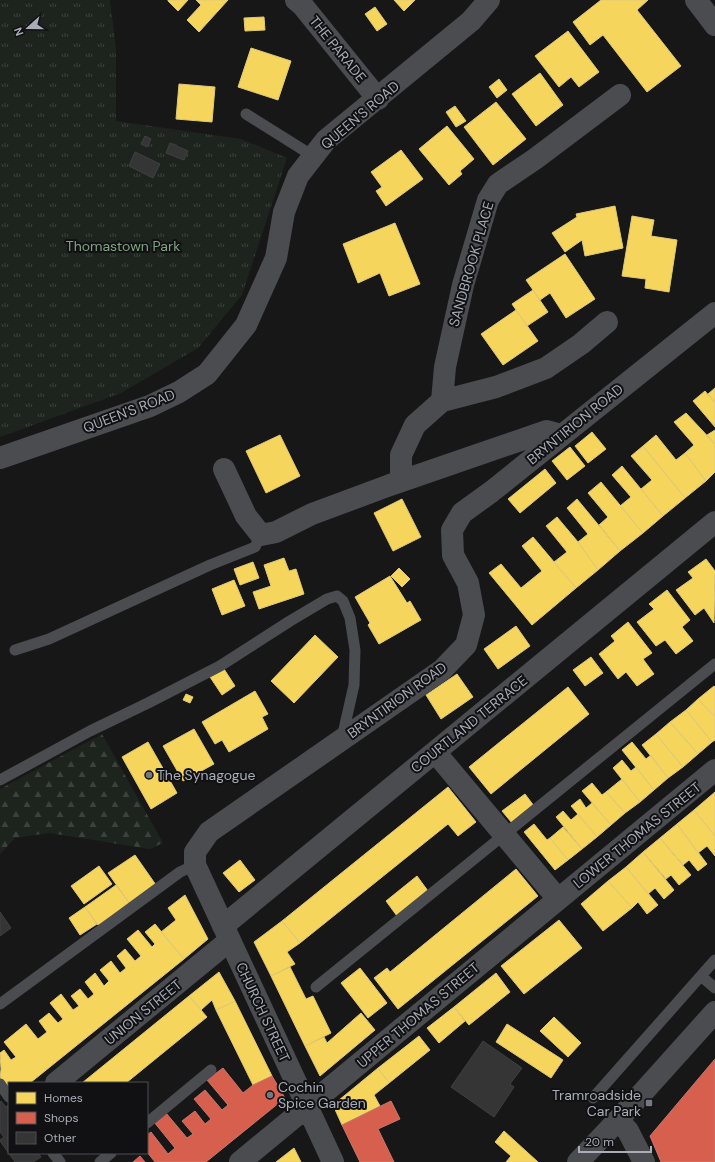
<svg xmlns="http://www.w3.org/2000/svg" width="715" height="1162" font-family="'DM Sans',sans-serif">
<defs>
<pattern id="forest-firs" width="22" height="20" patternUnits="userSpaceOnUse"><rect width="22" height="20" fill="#1d241e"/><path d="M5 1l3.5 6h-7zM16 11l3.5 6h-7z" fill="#3b413d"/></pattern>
<pattern id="park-tufts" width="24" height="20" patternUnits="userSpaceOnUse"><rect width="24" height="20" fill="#1d241e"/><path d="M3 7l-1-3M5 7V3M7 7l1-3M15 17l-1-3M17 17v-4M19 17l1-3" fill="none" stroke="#3b413d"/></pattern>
</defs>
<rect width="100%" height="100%" fill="#171717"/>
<!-- forest -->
<path fill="url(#forest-firs)" d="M102,734L163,843L150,849L49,833L15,838L0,854V789Z"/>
<!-- park -->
<path fill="url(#park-tufts)" d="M0,0H110L116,49V121L241,139L287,158L242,295L198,348L121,393L0,437Z"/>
<!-- homes -->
<path fill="#f6d55c" stroke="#dfc978" d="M168,0H188L178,11L168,1Z
M196,0H228L199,32L187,20L201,5Z
M394,0H415L404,11Z
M601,0H648L637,10L681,66L647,92L603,35L590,45L573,22Z
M375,7L387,24L377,31L365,14Z
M264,17L265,30L245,31L244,18Z
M568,31L599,72L579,87L571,77L559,87L535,56Z
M251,48L291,61L278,100L238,87Z
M540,73L563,105L536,126L512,94Z
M499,79L507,90L497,98L489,87Z
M179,84L215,87L212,122L176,119Z
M496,102L526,139L493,165L464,127Z
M455,106L466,121L456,127L446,112Z
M447,126L474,159L460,171L462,174L449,185L419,149Z
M401,150L423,179L386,206L376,191L382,187L371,172Z
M615,206L623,248L585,256L582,240L565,252L552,233L577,217L576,214Z
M632,216L654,220L651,236L677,240L669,292L645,288L646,279L622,276Z
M395,223L420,284L389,296L380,273L358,283L343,244Z
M565,254L595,299L566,318L550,293L540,300L526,280Z
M533,290L548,312L527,326L512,304Z
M516,310L538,341L503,365L481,334Z
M715,388V403L708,394Z
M705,391L715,403V427L693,401Z
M686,413L715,444V472L706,481L685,453L694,445L674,422Z
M715,430V444L707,435Z
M592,432L606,449L588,463L575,446Z
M280,435L300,476L266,493L246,451Z
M656,435L676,460L685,453L706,481L685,498L643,446Z
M643,446L685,498L663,516L641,489L652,480L631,456Z
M570,447L585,466L567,480L552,461Z
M622,466L663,516L643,533L620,506L631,497L612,475Z
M545,469L556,483L520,513L508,499Z
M601,482L643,533L620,551L599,525L608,517L588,493Z
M402,499L421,537L393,551L374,513Z
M577,499L620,551L598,570L578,542L588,534L567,508Z
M557,517L578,542L598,570L576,588L554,562L567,552L546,526Z
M533,537L576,588L532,625L489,573L501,564L521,588L542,571L522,546Z
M284,558L289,571L296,569L304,594L259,609L253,592L271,586L264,565Z
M706,559L715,571L714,623L704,608L695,615L676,590L693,578L688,572Z
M253,562L259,578L240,585L234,569Z
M399,568L410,579L402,587L391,576Z
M390,576L407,603L410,601L421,620L379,644L368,625L370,623L355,597Z
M234,580L245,606L222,615L212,589Z
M667,590L690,620L682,627L693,641L676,654L665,640L656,646L637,622L654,609L649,604Z
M628,622L652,653L643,659L654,674L637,686L626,672L618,679L599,654L615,641L611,636Z
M516,626L530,646L498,669L484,649Z
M315,635L338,657L294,703L271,681Z
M591,657L603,673L585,686L573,670Z
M224,669L235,686L222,695L210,677Z
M457,674L473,697L441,719L426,695Z
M714,686L715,687V717L698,699Z
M568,687L589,714L491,794L469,767Z
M255,691L268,714L262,717L268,729L229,752L222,740L215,744L202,722Z
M186,694L193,697L190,703L183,700Z
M698,699L715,717V740L712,742L686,710Z
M686,710L712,742L698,754L670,722Z
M670,722L698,754L683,767L656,734Z
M194,729L214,764L183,781L163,746Z
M656,734L683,767L668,778L642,745Z
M148,742L177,793L151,809L122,757Z
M632,742L646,759L651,755L668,778L654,790L622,750Z
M622,760L631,771L636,767L654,790L640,802L613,768Z
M622,779L640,802L625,813L606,792Z
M592,783L602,795L606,792L625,813L611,825L582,791Z
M448,787L476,822L458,836L448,824L300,943L282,921Z
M715,792V836L694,810Z
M525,794L534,806L512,823L502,811Z
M580,799L586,808L592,803L611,825L597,837L571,806Z
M694,810L715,836V856L707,846L698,853L677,824Z
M563,811L571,820L578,814L597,837L582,849L556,817Z
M534,824L547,840L550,838L568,860L555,870L524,832Z
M677,824L707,864L698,871L689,860L683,865L660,838Z
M563,827L582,849L568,860L550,838Z
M660,838L691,875L679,885L671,875L666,879L643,852Z
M643,852L674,890L664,899L655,888L648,894L626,867Z
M135,855L156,885L130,904L108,873Z
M240,860L255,880L239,892L223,873Z
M99,866L112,884L84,904L71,886Z
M626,867L658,905L647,914L638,902L632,908L608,881Z
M516,869L538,896L398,1009L374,978L387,968L390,972Z
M417,876L428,891L397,916L386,901Z
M608,881L632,908L603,931L581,904Z
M116,885L130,904L98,925L85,907Z
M185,895L208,939L184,959L161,932L176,920L168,908Z
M85,907L97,924L80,935L69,918Z
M559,920L582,948L524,994L501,966Z
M282,921L300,943L287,952L295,964L271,976L254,942Z
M155,924L184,959L30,1083H9V1091L0,1079L1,1069L0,1053L4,1050L11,1060L16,1057L4,1042L26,1024L38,1039L47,1032L39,1021L49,1013L58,1023L63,1019L50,1003L61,994L73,1010L79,1006L71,996L80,989L88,999L94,994L85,982L95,973L104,986L109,981L100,970L111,961L120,973L126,968L117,956L125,949L135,961L141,956L127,939L138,930L152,947L155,944L145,932Z
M290,967L306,999L313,996L331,1033L305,1046L271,976Z
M360,968L387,1003L368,1018L341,983Z
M219,972L235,1001L216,1010L212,1000L201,1010L189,996Z
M496,973L510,992L469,1025L454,1007Z
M189,996L207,1017L126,1083H82Z
M235,1001L272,1076L253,1085L216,1010Z
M454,1007L465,1021L439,1043L427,1028Z
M361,1013L375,1030L320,1076L305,1046L324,1037L327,1043Z
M554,1017L581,1043L568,1057L540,1031Z
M507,1024L563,1060L551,1078L496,1042Z
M419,1036L430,1050L389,1083L378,1068Z
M378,1068L389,1083L374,1095L380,1106L342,1125L333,1105Z
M504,1131L538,1162H506L511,1156L495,1142Z
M294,1148L301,1162H276Z"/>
<!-- shops -->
<path fill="#d6604d" stroke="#c8776d" d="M715,1059V1162H661L650,1136Z
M223,1068L243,1093L253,1085L272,1076L285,1098L206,1162H155L147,1152V1135L151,1132L168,1154L175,1148L154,1122L166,1113L187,1138L193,1134L182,1121L195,1111L205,1124L211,1119L194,1099L205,1090L222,1110L228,1105L207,1080Z
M391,1101L400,1119L378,1129L394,1162H360L342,1125Z
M140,1156L145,1162H133Z"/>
<!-- building -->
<path fill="#353536" stroke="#3f4043" d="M145,136L151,139L147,147L141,144Z
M170,143L188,151L184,160L166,153Z
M135,152L160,164L153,178L129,166Z
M0,912L11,928L0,936Z
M483,1041L522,1068L510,1084L514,1087L494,1117L451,1087Z
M1,1101L6,1107L9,1105V1153H38L41,1157L33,1162H15L0,1141V1140L4,1137L0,1132V1102Z"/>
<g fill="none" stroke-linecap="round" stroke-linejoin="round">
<!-- service -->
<path stroke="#4b4c50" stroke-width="11" d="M246,114L313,156
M15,650L49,639L210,565L255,547L261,535
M0,780L90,731L148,703L220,666L290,621L327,599L337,596L343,601L350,618L355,650L354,685L342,738
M701,976L715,988
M316,987L715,664
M0,1004L180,872L195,865
M0,1084L9,1097
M593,1098L715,960
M147,1123L211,1070
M53,1153L60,1162
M100,1162L111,1153"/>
<!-- minor -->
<path stroke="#4b4c50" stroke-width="22" d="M296,0L303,6L378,99
M696,0L715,25
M442,401L445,367L463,285L488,200L498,184L535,159L620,95
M0,458L150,406L179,392L207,374L246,325L276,258L284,212L298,176L326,140L471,21L489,0
M224,469L246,516L261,535L276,532L312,514L390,485L547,431L561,435
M401,481V455L415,425L442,401L496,387L546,368L581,344L607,322
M435,752L558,899
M223,926L715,522
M56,1083L230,940
M618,1120L628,1131L644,1162
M240,1162L715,770
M333,1162L195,865V852L209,832L442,670L466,645L474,615L468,583L453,555L452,530L462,513L491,492L715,313"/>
<!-- tertiary -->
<path stroke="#4b4c50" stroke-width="22" d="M578,1162L618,1120L715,1012"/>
</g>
<!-- markers -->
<g fill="#757880" stroke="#111113" stroke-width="1.5">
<circle cx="149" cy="775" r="4"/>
<circle cx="270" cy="1095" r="4"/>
<rect x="645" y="1099" width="8" height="8" rx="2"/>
</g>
<g text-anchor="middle" stroke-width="4" stroke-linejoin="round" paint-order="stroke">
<!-- street labels -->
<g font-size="14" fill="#a8adb8" stroke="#111113">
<text transform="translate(338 49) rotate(51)" y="5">THE PARADE</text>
<text transform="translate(360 115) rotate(-40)" y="5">QUEEN'S ROAD</text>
<text transform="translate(471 264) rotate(-74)" y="5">SANDBROOK PLACE</text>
<text transform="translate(129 411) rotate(-21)" y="5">QUEEN'S ROAD</text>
<text transform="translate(575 424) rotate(-39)" y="5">BRYNTIRION ROAD</text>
<text transform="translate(397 700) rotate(-36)" y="5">BRYNTIRION ROAD</text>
<text transform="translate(469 724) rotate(-39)" y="5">COURTLAND TERRACE</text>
<text transform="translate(637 835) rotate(-39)" y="5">LOWER THOMAS STREET</text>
<text transform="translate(143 1012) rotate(-39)" y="5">UNION STREET</text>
<text transform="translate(263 1012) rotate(65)" y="5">CHURCH STREET</text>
<text transform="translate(418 1015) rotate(-40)" y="5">UPPER THOMAS STREET</text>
</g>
<!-- park labels -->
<g font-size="14" fill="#7fa381" stroke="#111113">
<text x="123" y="251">Thomastown Park</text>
</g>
<!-- poi labels -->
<g font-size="14" fill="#a8adb8" stroke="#111113" text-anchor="start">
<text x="157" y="780">The Synagogue</text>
<text x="278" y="1092">Cochin<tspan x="278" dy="16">Spice Garden</tspan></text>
<text x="641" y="1100" text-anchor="end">Tramroadside<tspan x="641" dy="16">Car Park</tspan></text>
</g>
</g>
<!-- legend -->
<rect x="8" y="1082" width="140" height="72" fill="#111113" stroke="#4d4f55"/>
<rect x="16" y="1092" width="20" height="12" fill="#f6d55c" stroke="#4d4f55"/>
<text x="44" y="1102" font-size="12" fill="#a8adb8">Homes</text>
<rect x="16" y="1112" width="20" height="12" fill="#d6604d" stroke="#4d4f55"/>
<text x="44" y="1122" font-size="12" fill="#a8adb8">Shops</text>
<rect x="16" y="1132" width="20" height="12" fill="#353536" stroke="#4d4f55"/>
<text x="44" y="1142" font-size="12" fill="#a8adb8">Other</text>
<!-- north arrow -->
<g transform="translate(28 28) rotate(249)" stroke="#111113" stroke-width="3" paint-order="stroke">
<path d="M0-3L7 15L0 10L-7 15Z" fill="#a8adb8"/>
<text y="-6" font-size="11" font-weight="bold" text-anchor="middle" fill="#a8adb8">N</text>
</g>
<!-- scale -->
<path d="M579 1146v6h72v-6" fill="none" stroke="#a8adb8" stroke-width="2"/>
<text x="585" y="1146" font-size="12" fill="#a8adb8" stroke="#111113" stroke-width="3" paint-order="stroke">20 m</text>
</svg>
